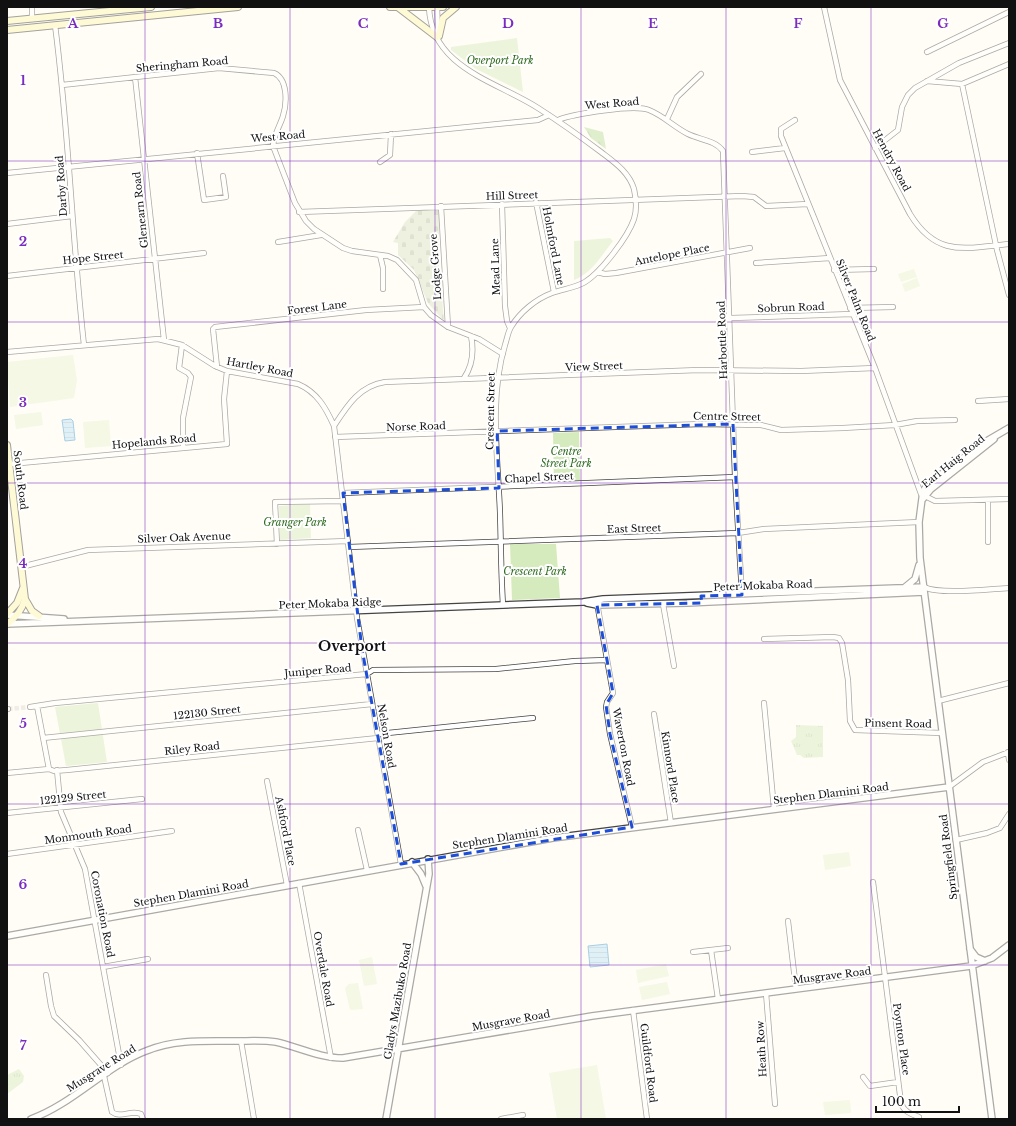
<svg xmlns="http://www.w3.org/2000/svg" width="1016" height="1126" font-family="'Libre Baskerville',serif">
<defs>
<pattern id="grass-tufts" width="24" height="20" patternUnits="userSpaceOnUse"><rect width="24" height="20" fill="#d5ebbd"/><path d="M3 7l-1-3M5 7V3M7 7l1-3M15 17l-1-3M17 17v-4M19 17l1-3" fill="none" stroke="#b6c8a1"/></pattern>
<pattern id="forest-firs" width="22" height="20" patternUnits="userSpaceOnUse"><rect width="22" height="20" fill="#b9dc9c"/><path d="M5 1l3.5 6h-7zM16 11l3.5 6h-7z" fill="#9ebc85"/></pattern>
<pattern id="cemetery-stones" width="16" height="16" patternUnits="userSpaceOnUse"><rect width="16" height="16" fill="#d9e3c4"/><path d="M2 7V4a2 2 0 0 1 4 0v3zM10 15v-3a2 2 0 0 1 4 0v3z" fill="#b9c2a7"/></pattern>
<pattern id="water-rules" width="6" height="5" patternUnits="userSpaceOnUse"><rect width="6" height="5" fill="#b9e0f7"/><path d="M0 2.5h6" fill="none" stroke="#9ebfd3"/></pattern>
</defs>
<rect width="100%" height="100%" fill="#fffdf5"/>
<!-- grass -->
<path fill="url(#grass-tufts)" d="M796,725L823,726V757L804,758L800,755H797L791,741L796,737Z
M19,1069L24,1076L23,1082L7,1094V1075Z"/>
<!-- forest -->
<path fill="url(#forest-firs)" d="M584,127L603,132L606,149L591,138Z"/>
<!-- cemetery -->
<path fill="url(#cemetery-stones)" d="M439,209V266L444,321L428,303L414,270L398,255V243L393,242L405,222L417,210Z"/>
<!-- park -->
<path fill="#d5ebbd" d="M517,38L523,92L476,69L451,50V47Z
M610,238L613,241C601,256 592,273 574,280V241Z
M579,432L580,481L554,482L553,433Z
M310,504L311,538L280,540L279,506Z
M510,544H556L560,598L512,600Z
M98,703L107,762L66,766L55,707Z"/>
<!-- pitch -->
<path fill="#e6f2cf" d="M914,269L917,277L901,282L898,274Z
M917,278L920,286L905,292L902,284Z
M73,355L77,380L74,398L10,407L7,362Z
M41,412L43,425L16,429L14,415Z
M109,420L111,446L85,448L83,422Z
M849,852L851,866L825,870L823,855Z
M372,957L377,984L364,986L359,960Z
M666,964L669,976L638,983L636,970Z
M667,982L670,994L642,1000L639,987Z
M358,983L363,1009L350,1010L345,988L349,984Z
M597,1065L606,1119H557L549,1073Z
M850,1100L851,1113L825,1115L823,1102Z"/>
<!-- water -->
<path fill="url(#water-rules)" stroke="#3f96cf" d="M71,419L73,421L75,440L65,441L62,420Z
M607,944L609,965L590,967L588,946Z"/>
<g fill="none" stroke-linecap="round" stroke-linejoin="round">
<!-- minor-tunnel -->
<path stroke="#dbdad3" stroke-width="4.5" stroke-dasharray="4.5 2" stroke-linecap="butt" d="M8,709L30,707"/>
<!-- minor casing -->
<g stroke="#444" stroke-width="6">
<path id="minor" d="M429,7C431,68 496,81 538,108C560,122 581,137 601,152C614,162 629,172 634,189C636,198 637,210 634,219C628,237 601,272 585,282C575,288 563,289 552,293C536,299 520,312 511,327C508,332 507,339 505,345C489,398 498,458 500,513C501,544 501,574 503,605
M437,7L438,32
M824,7L840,80L910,214C937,258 965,248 1009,244
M32,19V7
M55,25C69,131 72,239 84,345
M927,52L1009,12
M135,77L164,340
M927,81L962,84L1009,64
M962,84L997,250L1009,295
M62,85L219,68L274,73C288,79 287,103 283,116C280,126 274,134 273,146L295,203L306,221L314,229L343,248L352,251L388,256L397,260L416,280L424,307L431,315L448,327L479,339L503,354
M667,119L677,97L701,74
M558,120C573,114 634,104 649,110C664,116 674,127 688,134C700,140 715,140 723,151L735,477L742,595
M795,120L781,129V136L875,368L921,494L935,501L1009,499
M875,148L898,130L902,107L908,95L915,88L959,63L1009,43
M752,152L785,148
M197,153L204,200L226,197L223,176
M380,162L390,155L391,134
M7,173L538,120L549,115
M536,202L554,292
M502,204L505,306L507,321L510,328
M441,206L448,327
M299,212L742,196L754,197L766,206L808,204
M7,224L72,216
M278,242L321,235
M380,255L383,268V289
M756,263L830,258
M834,270L874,269
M597,272L605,274L616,273L750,248
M7,276L204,253
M850,308L893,307
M731,318L852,314
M182,345L179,368L188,373L191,377L183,418V447
M7,352L158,339L182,345L215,366L227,371L298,384C317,392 326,408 334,426L357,618L401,864
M217,367L213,329L215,327L366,310L424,307
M464,378C473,365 474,351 471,336
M978,401L1009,399
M334,426C347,406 359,386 385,382L699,370L801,371L875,368
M335,437L702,424L761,425L781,430L843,428L895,425L917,421L955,420
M10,464L227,444L224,399L227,371
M343,493L735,477
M988,500V542
M277,544L275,502L343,501
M349,547L738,533L764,529L919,522
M21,567L88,550L348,541
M924,587C940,595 989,589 1009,588
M597,603L613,693L607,702L606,707L610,734L632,827
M663,604L674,666
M764,639L833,637L839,638L842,643L848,680L850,721L855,730L942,733
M938,701L1009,683
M764,703L774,809
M37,706L49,769
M30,707L55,703L367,674L373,670L496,669L575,661L607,660
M7,709H8
M654,714L671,823
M378,734L533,718
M43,738L372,704
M1008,752L1009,760
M57,770L61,812L85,869L121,1065
M7,773L49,769L54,771L67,770L378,738
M267,781L287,885
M949,787L983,762L1009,752
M7,813L142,799
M358,830L367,870
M956,840L987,833L1000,828L1009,814
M7,854L172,831
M873,882L901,1103C904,1112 911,1114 919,1117
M299,883L331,1058
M788,921L796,989
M711,950L718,999
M693,952L728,948
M103,967L148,959
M46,975L51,1006L54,1016L79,1040L108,1073
M766,993L775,1104
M633,1010L647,1119
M241,1041L254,1119
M104,1076L112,1112C121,1119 131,1109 141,1114L143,1119
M863,1077L870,1086L898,1082
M501,1119L523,1115"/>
</g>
<!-- tertiary casing -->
<g stroke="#444" stroke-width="8">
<path id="tertiary" d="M922,500L931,489L994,439
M904,588L915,579L919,565
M587,603L597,605L687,603L924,592
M7,615L64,619
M7,624L583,602L603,599L924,587
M412,862L421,874L426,886
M7,936L553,838L949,787
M970,949L976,957L985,961
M31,1119C73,1104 106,1066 146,1051C174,1039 206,1041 236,1041C249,1041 263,1040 276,1042C298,1047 320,1058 343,1058L592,1016L971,966L992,958L1009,945
M386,1119L429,874L428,859
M992,1119L925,598L920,558L919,522L923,491L928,484L985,442L1009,428"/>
</g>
<!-- secondary casing -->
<g stroke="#333" stroke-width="8">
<path id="secondary" d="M390,7H443
M399,8L437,37
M7,21L151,7
M7,30L238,7
M439,36L443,18L456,7
M7,445L25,599C22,610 17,617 7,624
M25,599L32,611L39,616
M7,614L17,603L23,588"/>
</g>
<!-- minor -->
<use href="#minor" stroke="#fff" stroke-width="4.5"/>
<!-- tertiary -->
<use href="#tertiary" stroke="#fff" stroke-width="5.5"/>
<!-- secondary -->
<use href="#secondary" stroke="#fff6b0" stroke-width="6"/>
</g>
<!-- marked area -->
<path d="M0 0H1016V1126H0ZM733,424L742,595L701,596L702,603L597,605L613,693L606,705L610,734L632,827L401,864L362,649L343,493L499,488L497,431Z" fill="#fffdf5" fill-opacity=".55" fill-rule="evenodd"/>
<path fill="none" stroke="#1d4ed8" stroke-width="3" stroke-dasharray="8 5" stroke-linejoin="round" d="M733,424L742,595L701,596L702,603L597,605L613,693L606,705L610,734L632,827L401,864L362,649L343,493L499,488L497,431Z"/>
<!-- grid -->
<path fill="none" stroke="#7b2cbf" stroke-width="1" stroke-opacity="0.55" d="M145,7V1119M290,7V1119M435,7V1119M581,7V1119M726,7V1119M871,7V1119M7,161H1009M7,322H1009M7,483H1009M7,643H1009M7,804H1009M7,965H1009"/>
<g text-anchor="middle" stroke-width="4" stroke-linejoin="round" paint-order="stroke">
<!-- park labels -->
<g font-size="10" font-style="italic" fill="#2f6b1f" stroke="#fff">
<text x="500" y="64">Overport Park</text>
<text x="566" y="455">Centre<tspan x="566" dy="12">Street Park</tspan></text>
<text x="295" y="526">Granger Park</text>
<text x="535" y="575">Crescent Park</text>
</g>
<!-- street labels -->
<g font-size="10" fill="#111" stroke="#fff">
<text transform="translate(182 64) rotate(-5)" y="4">Sheringham Road</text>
<text transform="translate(612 103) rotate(-5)" y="4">West Road</text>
<text transform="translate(278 136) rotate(-5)" y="4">West Road</text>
<text transform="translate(892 160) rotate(62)" y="4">Hendry Road</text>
<text transform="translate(61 186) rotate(-94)" y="4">Darby Road</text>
<text transform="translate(512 195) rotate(-2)" y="4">Hill Street</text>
<text transform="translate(140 210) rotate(-96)" y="4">Glenearn Road</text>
<text transform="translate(554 246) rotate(79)" y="4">Holmford Lane</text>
<text transform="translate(672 254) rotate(-11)" y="4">Antelope Place</text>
<text transform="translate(93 257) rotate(-6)" y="4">Hope Street</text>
<text transform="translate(435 267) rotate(-94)" y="4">Lodge Grove</text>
<text transform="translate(495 267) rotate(-92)" y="4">Mead Lane</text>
<text transform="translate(856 300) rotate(68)" y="4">Silver Palm Road</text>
<text transform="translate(317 307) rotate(-7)" y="4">Forest Lane</text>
<text transform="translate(791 307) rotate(-2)" y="4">Sobrun Road</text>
<text transform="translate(722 340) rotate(-92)" y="4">Harbottle Road</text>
<text transform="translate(594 366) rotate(-2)" y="4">View Street</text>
<text transform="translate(260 367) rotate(11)" y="4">Hartley Road</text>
<text transform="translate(490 411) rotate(-89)" y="4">Crescent Street</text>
<text transform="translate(727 416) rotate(1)" y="4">Centre Street</text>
<text transform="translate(416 426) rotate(-2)" y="4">Norse Road</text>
<text transform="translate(154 441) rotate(-5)" y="4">Hopelands Road</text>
<text transform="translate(953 461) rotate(-39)" y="4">Earl Haig Road</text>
<text transform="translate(539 477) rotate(-3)" y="4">Chapel Street</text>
<text transform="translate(21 480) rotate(83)" y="4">South Road</text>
<text transform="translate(634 528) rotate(-2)" y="4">East Street</text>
<text transform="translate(184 537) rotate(-2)" y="4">Silver Oak Avenue</text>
<text transform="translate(763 585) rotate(-2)" y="4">Peter Mokaba Road</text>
<text transform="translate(330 603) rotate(-2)" y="4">Peter Mokaba Ridge</text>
<text transform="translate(318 670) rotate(-5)" y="4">Juniper Road</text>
<text transform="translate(207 712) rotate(-6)" y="4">122130 Street</text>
<text transform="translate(898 723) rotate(1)" y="4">Pinsent Road</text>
<text transform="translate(387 736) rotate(80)" y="4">Nelson Road</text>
<text transform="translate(624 747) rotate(79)" y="4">Waverton Road</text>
<text transform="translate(192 748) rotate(-6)" y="4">Riley Road</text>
<text transform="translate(671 767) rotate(81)" y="4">Kinnord Place</text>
<text transform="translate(831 793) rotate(-7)" y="4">Stephen Dlamini Road</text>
<text transform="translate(73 797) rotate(-6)" y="4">122129 Street</text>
<text transform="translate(286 831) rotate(79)" y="4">Ashford Place</text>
<text transform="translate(88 834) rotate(-8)" y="4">Monmouth Road</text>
<text transform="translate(510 836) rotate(-9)" y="4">Stephen Dlamini Road</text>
<text transform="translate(948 857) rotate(-97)" y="4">Springfield Road</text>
<text transform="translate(191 893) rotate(-10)" y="4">Stephen Dlamini Road</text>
<text transform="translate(103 914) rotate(79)" y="4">Coronation Road</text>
<text transform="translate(324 969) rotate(80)" y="4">Overdale Road</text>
<text transform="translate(832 975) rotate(-7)" y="4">Musgrave Road</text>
<text transform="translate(397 1001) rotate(-80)" y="4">Gladys Mazibuko Road</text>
<text transform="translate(511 1020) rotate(-10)" y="4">Musgrave Road</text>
<text transform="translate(902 1039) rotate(82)" y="4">Poynton Place</text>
<text transform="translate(761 1049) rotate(-93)" y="4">Heath Row</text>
<text transform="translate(649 1063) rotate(83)" y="4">Guildford Road</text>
<text transform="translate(101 1068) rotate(-32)" y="4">Musgrave Road</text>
</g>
<!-- district labels -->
<g font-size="14" font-weight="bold" fill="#111" stroke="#fff">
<text x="352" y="651">Overport</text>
</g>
</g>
<g font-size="13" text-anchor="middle" font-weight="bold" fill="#7b2cbf" stroke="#fff" stroke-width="4" stroke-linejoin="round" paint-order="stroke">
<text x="73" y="28">A</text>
<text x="218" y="28">B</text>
<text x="363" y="28">C</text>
<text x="508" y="28">D</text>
<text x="653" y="28">E</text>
<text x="798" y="28">F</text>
<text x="943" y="28">G</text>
<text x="23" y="85">1</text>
<text x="23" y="246">2</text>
<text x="23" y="407">3</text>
<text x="23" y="568">4</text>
<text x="23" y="728">5</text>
<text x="23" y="889">6</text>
<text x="23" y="1050">7</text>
</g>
<!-- border -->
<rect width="1016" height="1126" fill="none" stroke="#111111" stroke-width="16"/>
<!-- scale -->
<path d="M876 1106v6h83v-6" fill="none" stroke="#111111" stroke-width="2"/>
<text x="882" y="1106" font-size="12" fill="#111111" stroke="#ffffff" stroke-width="3" paint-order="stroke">100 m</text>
</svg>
